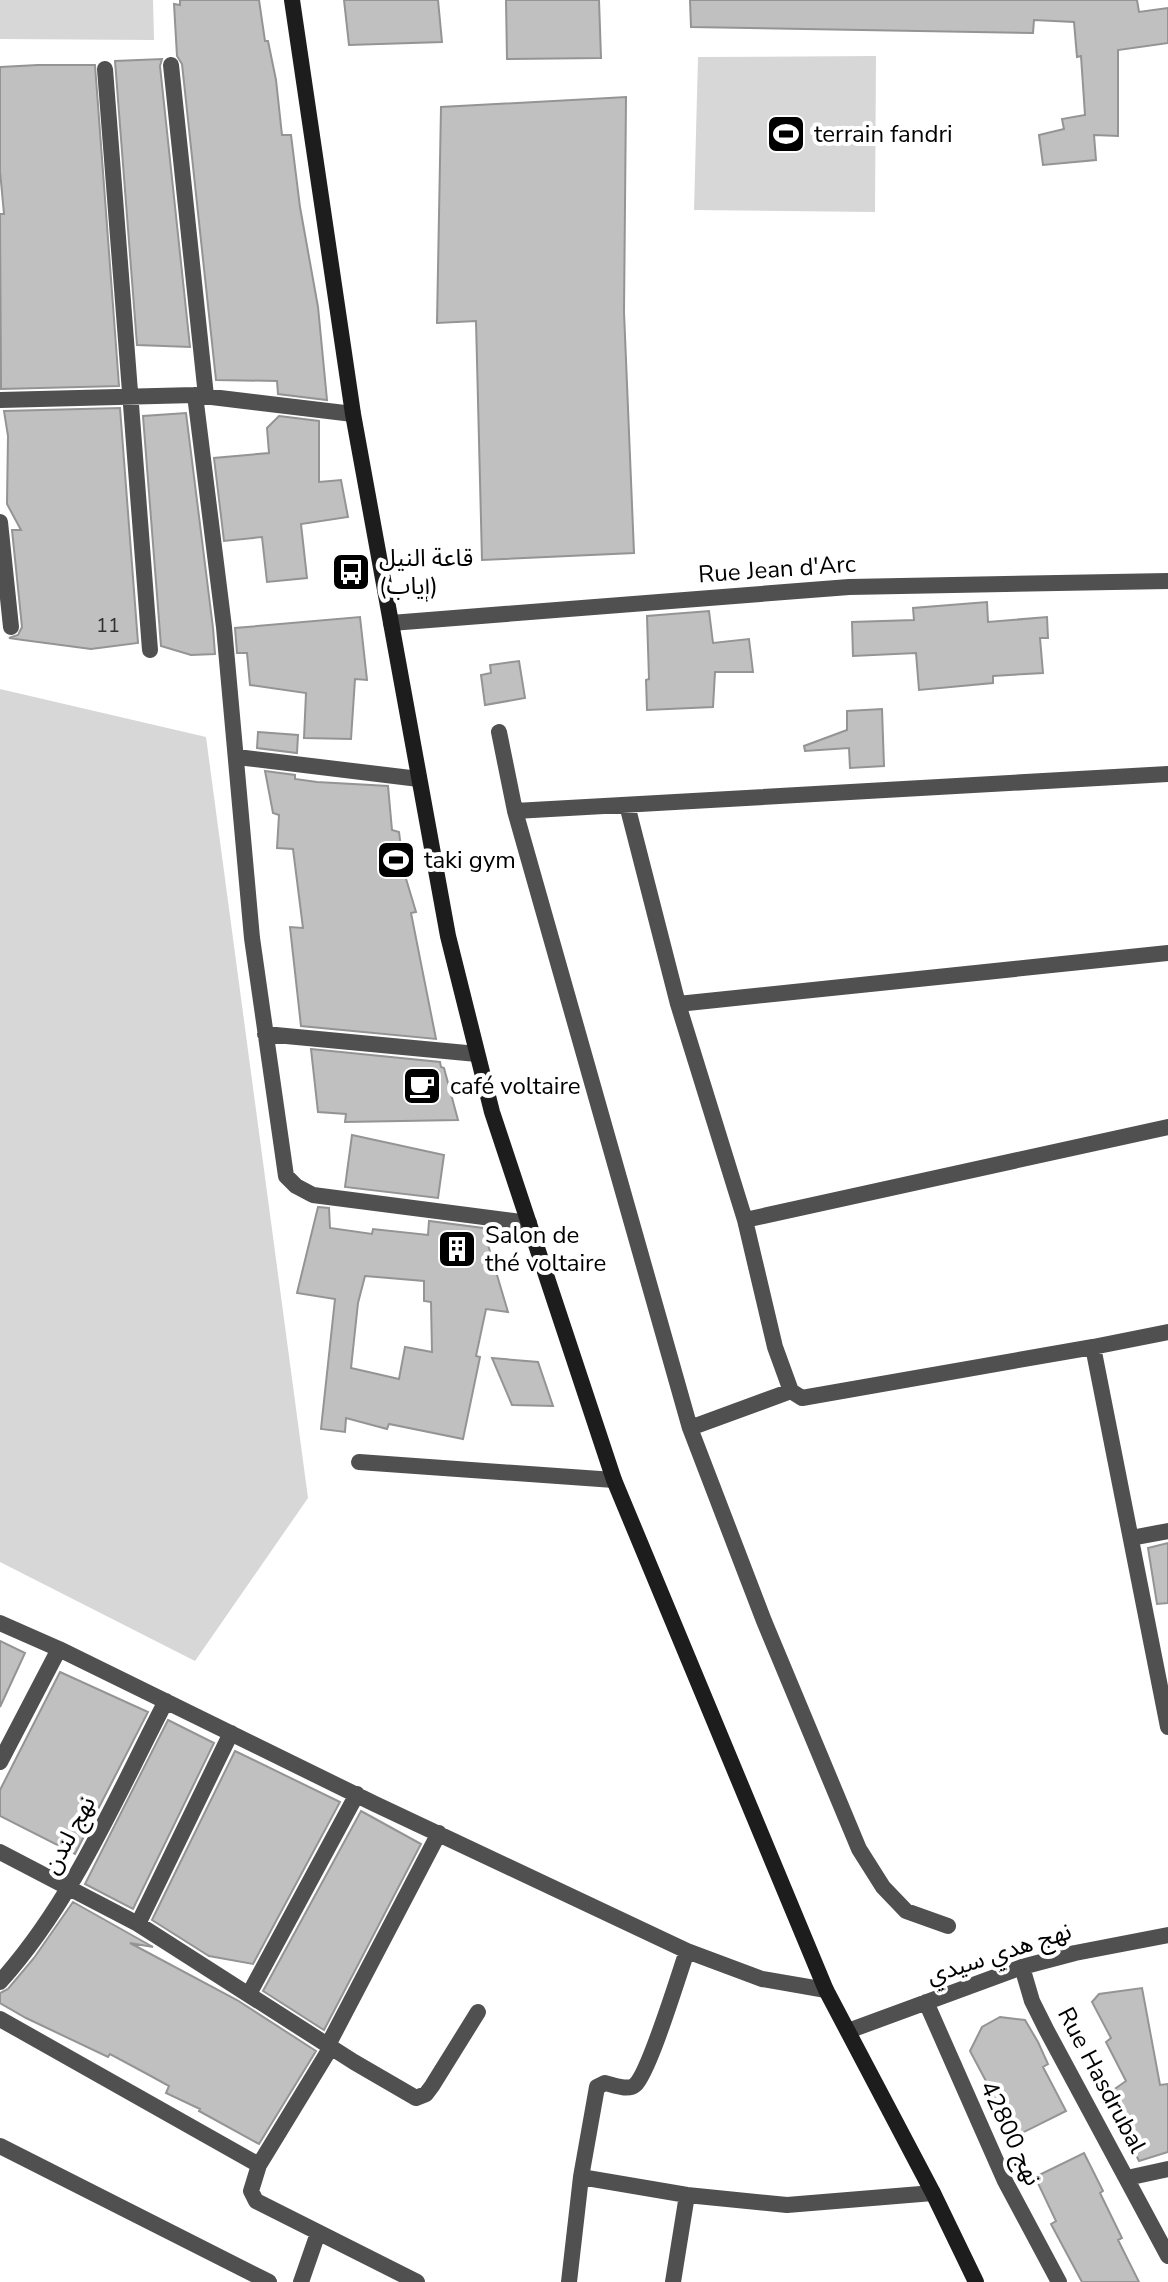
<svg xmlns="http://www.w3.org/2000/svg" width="1168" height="2282" font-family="'Nunito Sans','Noto Sans Arabic',sans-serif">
<rect width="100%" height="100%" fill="#fff"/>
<!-- green -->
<path fill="#d7d7d7" d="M0,0H153L154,40L0,39Z
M876,56L875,212L694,210L698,57Z
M0,689L206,737L308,1498L195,1661L0,1562Z"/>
<!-- building -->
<path fill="#c0c0c0" stroke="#949494" stroke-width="2" fill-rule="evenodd" d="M180,0H259L265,41H268L276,80L282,135H291L300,207L318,307L327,400L278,394L277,381L216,380L182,64L177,56L174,4L180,5Z
M344,0H438L442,42L349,45Z
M506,0H599L601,58L507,59Z
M690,0H1137L1139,12L1168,8V43L1118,50V136L1094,135L1096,160L1043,165L1039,135L1064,129L1062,119L1085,115L1081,56L1077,57L1074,22L1034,20L1033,33L691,27Z
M162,59L160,66L190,347L137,345L115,61Z
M38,65H95L119,386L1,389L0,214H4L0,171V67Z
M626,97L624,312L634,553L482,560L476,321L437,323L441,107Z
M120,408L138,643L91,649L23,640L9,638L18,635L22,627L12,530H21L7,504L8,436L4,411Z
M186,413L213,628L215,654L191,655L161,646L143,416Z
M279,416L319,421V482L341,480L348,517L301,524L307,578L267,582L262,537L224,541L214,458L269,453L267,428Z
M987,602L988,622L1047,617L1048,638H1040L1043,673L993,676V683L919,690L916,653L853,656L852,622L914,620L913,608Z
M709,611L713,643L749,639L753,672H715L713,707L647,710L646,680L649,679L647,616Z
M360,617L367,680L355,679L351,739L304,738L306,693L250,685L247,653H237L235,628Z
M519,661L525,698L485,705L481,675L491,673L490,665Z
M882,709L884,766L850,768L849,748L805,751L804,746L847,730V711Z
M258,732L298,735L297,753L257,748Z
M265,771L295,775V779L317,782L388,786L392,830L399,832L404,872L416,912L411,913L436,1039L301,1026L290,927L303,928L293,849L277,848L279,815L273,813Z
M311,1049L440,1062L441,1067L444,1068L458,1120L345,1122L346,1114L318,1112Z
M352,1135L444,1155L438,1198L345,1187Z
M318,1207L329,1208L330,1228L372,1234L373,1229L428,1235L429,1221L483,1228L508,1312L486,1309L476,1356L480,1357L463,1439L389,1424L387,1429L346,1418L345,1432L321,1429L335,1299L297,1293ZM365,1276L424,1281V1301L431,1302L432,1352L405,1347L399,1379L351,1368L358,1303Z
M492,1358L538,1362L553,1406L512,1405Z
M1168,1543V1603L1157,1604L1148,1548Z
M0,1641L25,1653L0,1707Z
M60,1672L148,1712L75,1854L0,1816V1790Z
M168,1720L214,1743L133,1909L85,1884Z
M235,1751L340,1802L253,1964L209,1956L152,1920Z
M361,1811L421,1844L324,2030L263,1991Z
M73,1902L153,1947L130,1943L237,2000L316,2051L259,2144L199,2111L200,2109L166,2093L169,2086L149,2075L110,2054L108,2057L26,2018L0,2003V1993L8,1989L34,1958Z
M1142,1988L1160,2085L1168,2084V2152L1139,2161L1111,2105L1116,2103L1112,2091L1126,2081L1106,2042L1111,2038L1092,2002L1099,1994Z
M1000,2017L1025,2020L1038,2042L1048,2064L1043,2067L1066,2111L1012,2138L1000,2119V2108L995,2105L996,2100L970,2051L982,2027Z
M1084,2153L1103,2191L1100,2193L1122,2238L1118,2240L1139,2282H1082L1051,2224L1056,2221L1035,2177Z"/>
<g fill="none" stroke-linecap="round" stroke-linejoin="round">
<!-- street -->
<path stroke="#505050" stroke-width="16" d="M171,65L206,396
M105,69L150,650
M195,395L224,627L252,938L286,1176L296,1186L313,1195L529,1223
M0,400L195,395L353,414
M0,522L11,627
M391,623L849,587L1168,581
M499,732L515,811L690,1428L764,1621L859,1849L883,1887L906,1911L948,1926
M237,757L419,779
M627,805L678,1004L745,1220L775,1347L791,1391L802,1398L1093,1347
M515,811L1168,774
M678,1004L1168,953
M265,1034L477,1054
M745,1220L1168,1127
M1168,1332L1093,1347L1168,1727
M690,1428L791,1391
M359,1462L614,1480
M1131,1538L1168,1531
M0,1623L59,1649L375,1804L687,1951L762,1979L826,1990
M0,1762L59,1649
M0,1852L138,1924L354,2062L416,2098L426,2094L432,2086L478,2012
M138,1924L231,1733
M1022,1967L1032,2001L1047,2031L1168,2256
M0,1982C73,1901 116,1797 166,1701
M249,1994L357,1794
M926,2002L1005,2181L1059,2282
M0,2019L259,2165L331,2047
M848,2031L1022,1967L1075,1953L1168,1935
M328,2045L439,1833
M0,2146L269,2282
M259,2165L251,2191L256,2201L417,2282
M581,2177L687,2195L787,2205L933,2193
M1127,2178L1168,2169
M301,2282L318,2233
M569,2282L581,2177L597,2087L605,2083C614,2085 628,2091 635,2085C649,2073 679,1974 687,1951
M673,2282L687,2195"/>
<!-- secondary -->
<path stroke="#1d1d1d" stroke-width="16" d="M292,0L353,414L448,936L492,1112L614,1480L826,1990L933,2193L976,2282"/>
</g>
<!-- icons -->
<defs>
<g id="stadium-square" transform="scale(2)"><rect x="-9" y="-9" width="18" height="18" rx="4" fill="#000" stroke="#fff"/><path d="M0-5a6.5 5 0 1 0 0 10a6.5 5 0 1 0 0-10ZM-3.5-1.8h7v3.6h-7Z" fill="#fff"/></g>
<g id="bus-square" transform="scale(2)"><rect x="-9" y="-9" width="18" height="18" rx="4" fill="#000" stroke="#fff"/><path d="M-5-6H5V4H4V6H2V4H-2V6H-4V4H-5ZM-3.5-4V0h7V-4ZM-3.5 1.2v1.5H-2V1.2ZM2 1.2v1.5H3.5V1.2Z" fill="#fff"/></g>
<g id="cafe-square" transform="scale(2)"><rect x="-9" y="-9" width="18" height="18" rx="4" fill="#000" stroke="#fff"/><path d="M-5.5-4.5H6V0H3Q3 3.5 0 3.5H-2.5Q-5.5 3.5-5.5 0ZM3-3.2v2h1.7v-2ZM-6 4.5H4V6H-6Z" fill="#fff"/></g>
<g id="building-square" transform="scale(2)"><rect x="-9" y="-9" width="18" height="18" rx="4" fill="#000" stroke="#fff"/><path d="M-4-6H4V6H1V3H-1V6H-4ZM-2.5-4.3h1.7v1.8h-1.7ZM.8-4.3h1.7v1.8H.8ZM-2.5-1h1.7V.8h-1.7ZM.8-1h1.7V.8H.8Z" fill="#fff"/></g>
</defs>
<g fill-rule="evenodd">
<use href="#stadium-square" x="786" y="134"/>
<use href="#bus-square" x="351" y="572"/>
<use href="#stadium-square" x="396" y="860"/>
<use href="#cafe-square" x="422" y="1086"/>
<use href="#building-square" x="457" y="1249"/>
</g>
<g text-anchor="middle" stroke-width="8" stroke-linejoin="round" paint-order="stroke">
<!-- number labels -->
<g font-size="20" fill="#303030">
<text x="108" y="632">11</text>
</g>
<!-- poi labels -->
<g font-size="24" fill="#000" stroke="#fff" text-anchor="start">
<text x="814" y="142">terrain fandri</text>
<text x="379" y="566">قاعة النيل<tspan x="379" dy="28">(إياب)</tspan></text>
<text x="424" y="868">taki gym</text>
<text x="450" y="1094">café voltaire</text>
<text x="485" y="1243">Salon de<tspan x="485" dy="28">thé voltaire</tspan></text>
</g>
<!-- street labels -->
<g font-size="24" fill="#000" stroke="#fff">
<text transform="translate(777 569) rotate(-4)" y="8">Rue Jean d'Arc</text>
<text transform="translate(69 1835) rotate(-62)" y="8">نهج لندن</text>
<text transform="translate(999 1953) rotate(-18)" y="8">نهج هدي سيدي</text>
<text transform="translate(1102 2080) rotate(62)" y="8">Rue Hasdrubal</text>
<text transform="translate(1011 2133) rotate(65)" y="8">نهج 42800</text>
</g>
</g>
</svg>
